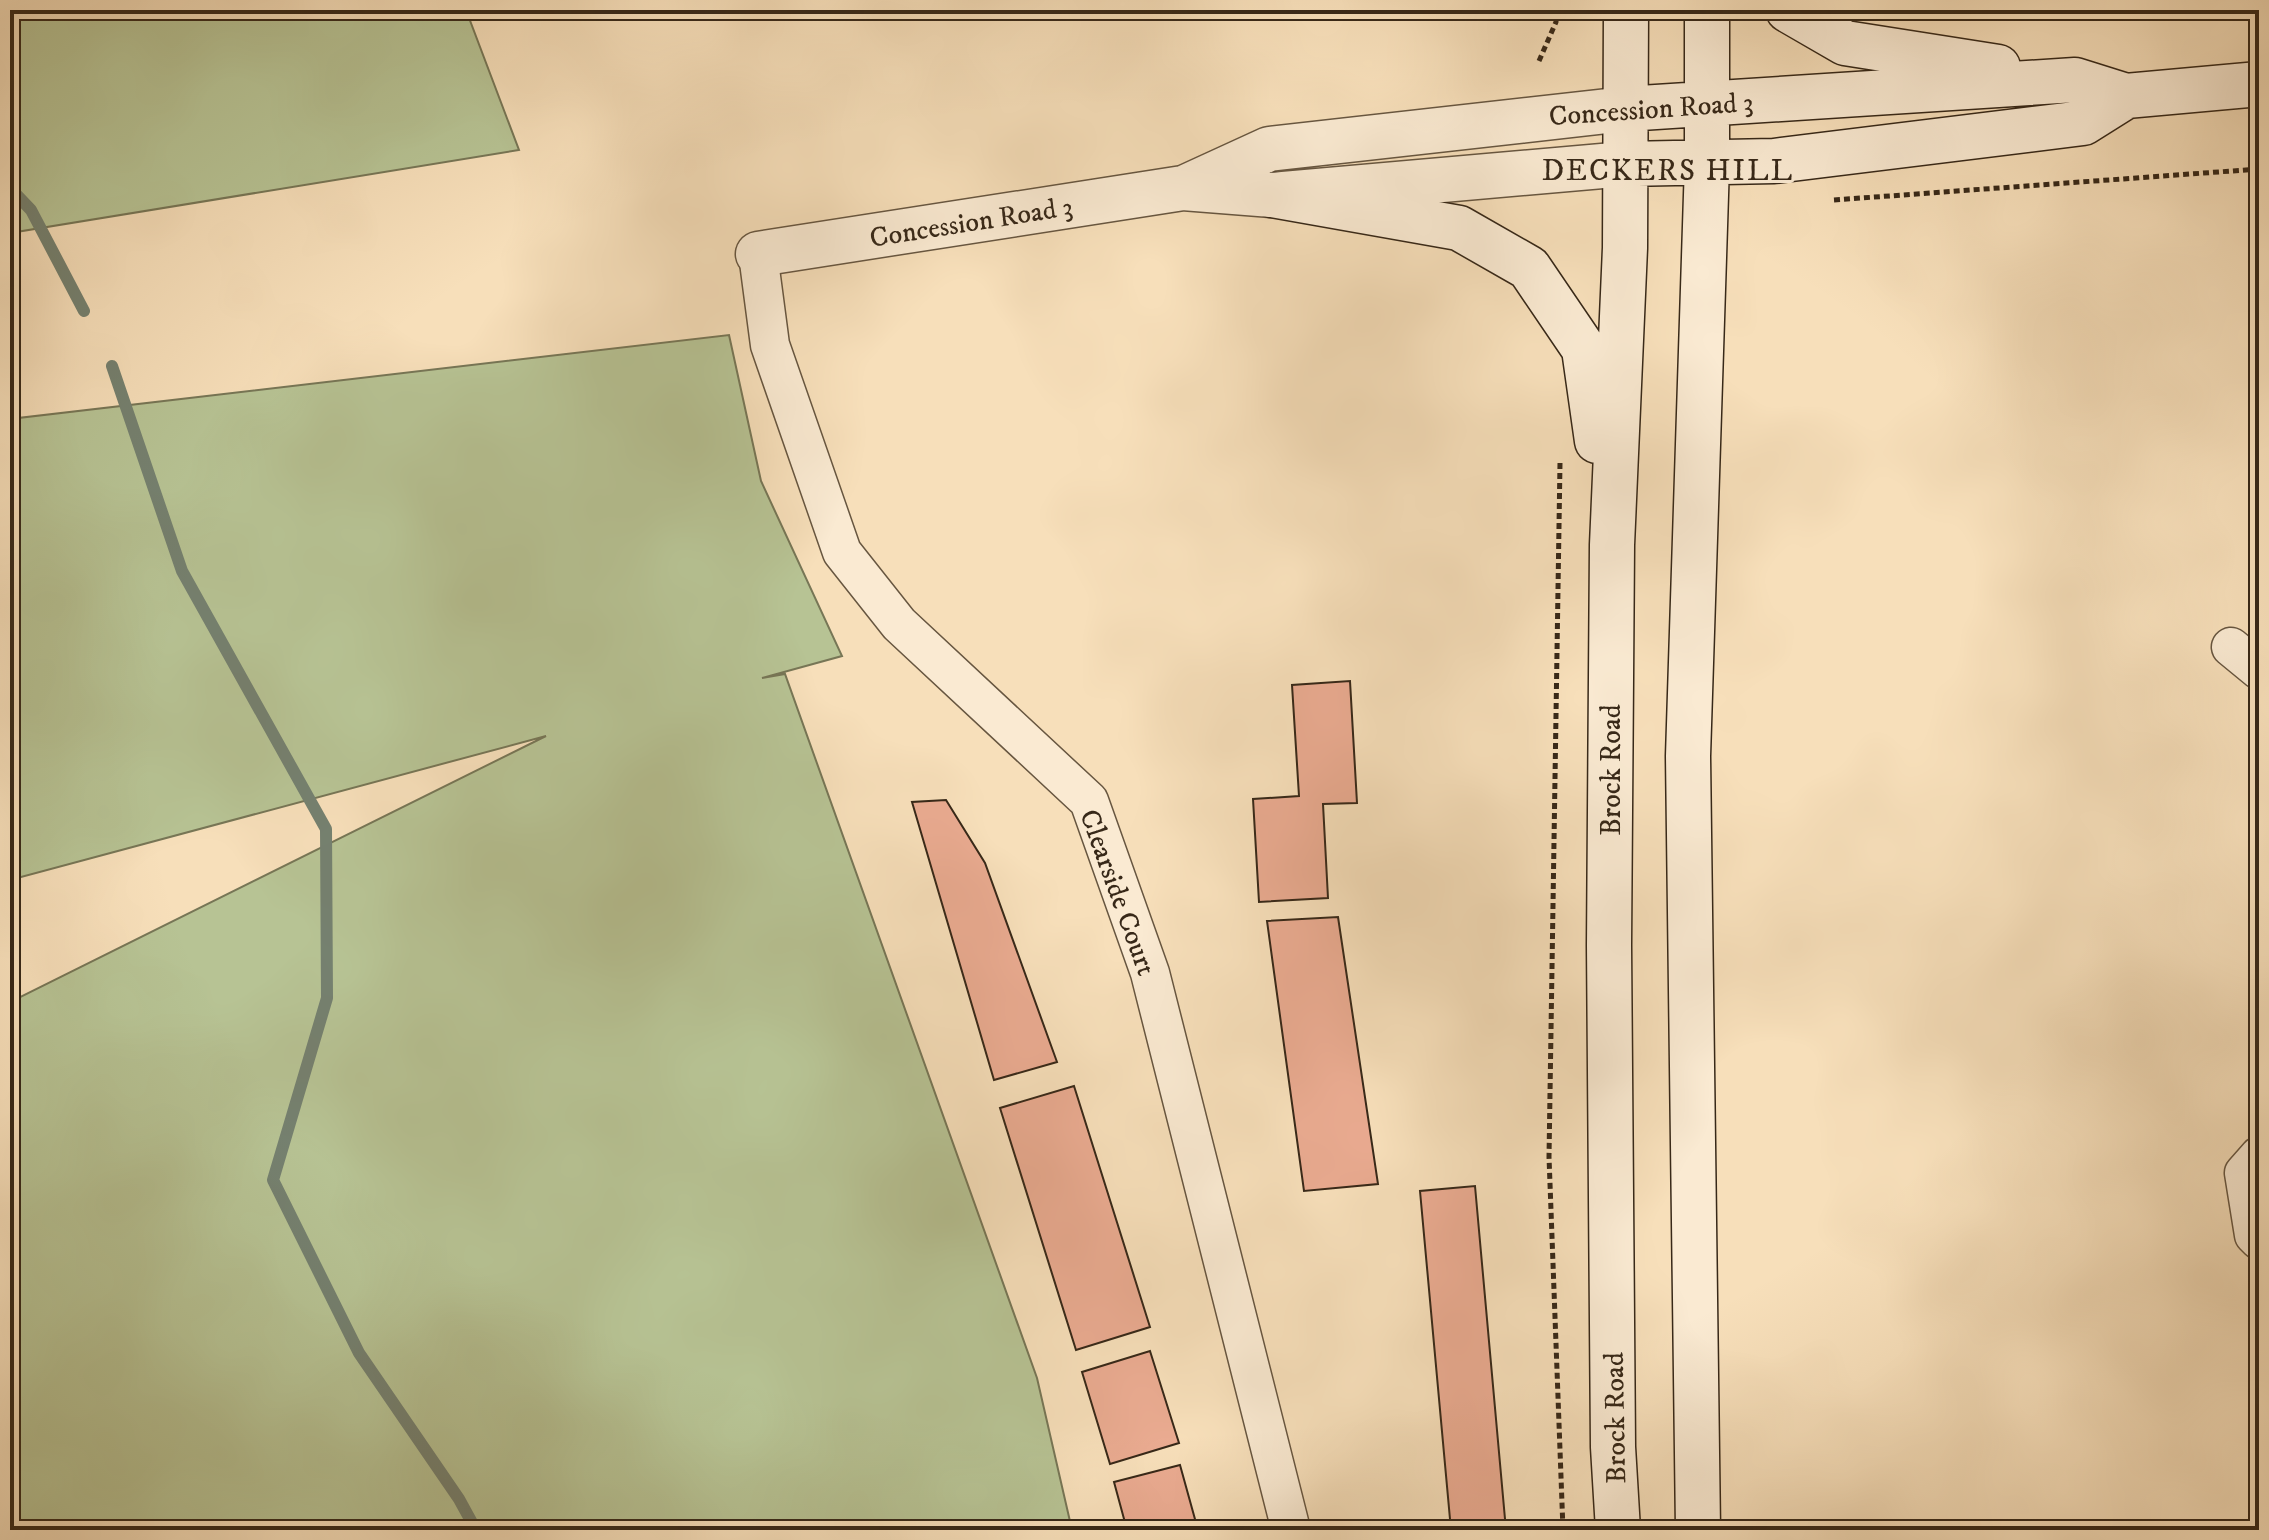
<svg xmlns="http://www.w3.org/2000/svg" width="2269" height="1540" font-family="'IM FELL DW Pica',serif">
<rect width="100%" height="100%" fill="#f7dfba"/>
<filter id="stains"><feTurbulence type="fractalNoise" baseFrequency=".0025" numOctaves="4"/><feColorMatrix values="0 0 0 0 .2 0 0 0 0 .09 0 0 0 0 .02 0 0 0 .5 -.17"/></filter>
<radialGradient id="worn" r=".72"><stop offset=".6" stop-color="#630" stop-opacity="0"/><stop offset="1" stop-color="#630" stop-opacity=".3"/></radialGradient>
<!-- green -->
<path fill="#b7c394" stroke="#777656" stroke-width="2" d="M10,10H466L519,150L10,233Z
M729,335L761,481L842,656L762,678L785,674L1037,1378L1072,1530H10V1002L546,736L10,880V419Z"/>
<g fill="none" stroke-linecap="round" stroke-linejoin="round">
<!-- stream -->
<path stroke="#758170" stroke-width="12" d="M10,188L31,210L84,311
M112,366L182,571L326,829L327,998L273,1180L359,1353L459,1499L476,1530"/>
</g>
<!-- building -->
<path fill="#eaab91" stroke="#372818" stroke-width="2" d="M1350,681L1357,803L1323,804L1328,898L1259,902L1253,799L1299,796L1292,685Z
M946,800L985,863L1057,1062L994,1080L912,802Z
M1338,917L1378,1184L1304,1191L1267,921Z
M1074,1086L1150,1327L1076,1350L1000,1108Z
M1475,1186L1506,1530H1451L1420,1191Z
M1150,1351L1179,1443L1110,1464L1082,1372Z
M1180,1465L1198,1530H1127L1114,1482Z"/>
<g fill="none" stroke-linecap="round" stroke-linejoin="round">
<!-- minor casing -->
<g stroke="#675640" stroke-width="41">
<path id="minor" d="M758,254L770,345L842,552L899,624L1089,801L1150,973L1291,1530
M2231,647L2259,670
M2259,1156L2244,1173L2254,1235L2259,1240"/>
</g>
<!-- tertiary casing -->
<g stroke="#675640" stroke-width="47">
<path id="tertiary" d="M1186,187L1269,149L1625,109
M758,254L1183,188L1272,195L1625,164"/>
</g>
<!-- secondary casing -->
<g stroke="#372818" stroke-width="47">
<path id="secondary" d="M1788,10L1845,43L1998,67
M1625,109L2075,80L2126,96L2259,84
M1625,164L1774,161L2083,123L2126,96
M1272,195L1459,228L1529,268L1584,349L1597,441
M1618,1530L1613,1447L1609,945L1612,545L1625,248L1626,10
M1698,1530L1688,756L1707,164V10"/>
</g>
<!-- path -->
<path stroke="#372818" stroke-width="5" stroke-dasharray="6 4" stroke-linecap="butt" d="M1539,61L1556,22V10
M1834,200L2259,169
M1560,463L1549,1157L1563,1530"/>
<!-- minor -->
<use href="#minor" stroke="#faead2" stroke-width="38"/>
<!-- tertiary -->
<use href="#tertiary" stroke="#faead2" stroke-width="44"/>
<!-- secondary -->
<use href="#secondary" stroke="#faead2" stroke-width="44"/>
</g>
<g text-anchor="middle" stroke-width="6" stroke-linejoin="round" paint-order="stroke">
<!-- street labels -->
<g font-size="28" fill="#372818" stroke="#faead2">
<text transform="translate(1651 108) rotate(-4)" y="10">Concession Road 3</text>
<text transform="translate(971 221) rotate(-9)" y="10">Concession Road 3</text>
<text transform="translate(1610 770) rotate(-90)" y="10">Brock Road</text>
<text transform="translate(1119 892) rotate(70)" y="10">Clearside Court</text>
<text transform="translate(1614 1418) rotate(-91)" y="10">Brock Road</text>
</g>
<!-- neighbourhood labels -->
<g font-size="30" letter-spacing="2" fill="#372818" stroke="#faead2">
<text x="1668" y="180">DECKERS HILL</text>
</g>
</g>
<!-- margin -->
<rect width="2269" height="1540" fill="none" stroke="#f7dfba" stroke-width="40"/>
<rect x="12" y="12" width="2245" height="1516" fill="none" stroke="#372818" stroke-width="4"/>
<rect x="20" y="20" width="2229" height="1500" fill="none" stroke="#372818" stroke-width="2"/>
<rect width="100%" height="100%" filter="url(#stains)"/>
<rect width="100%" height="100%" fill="url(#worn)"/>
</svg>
